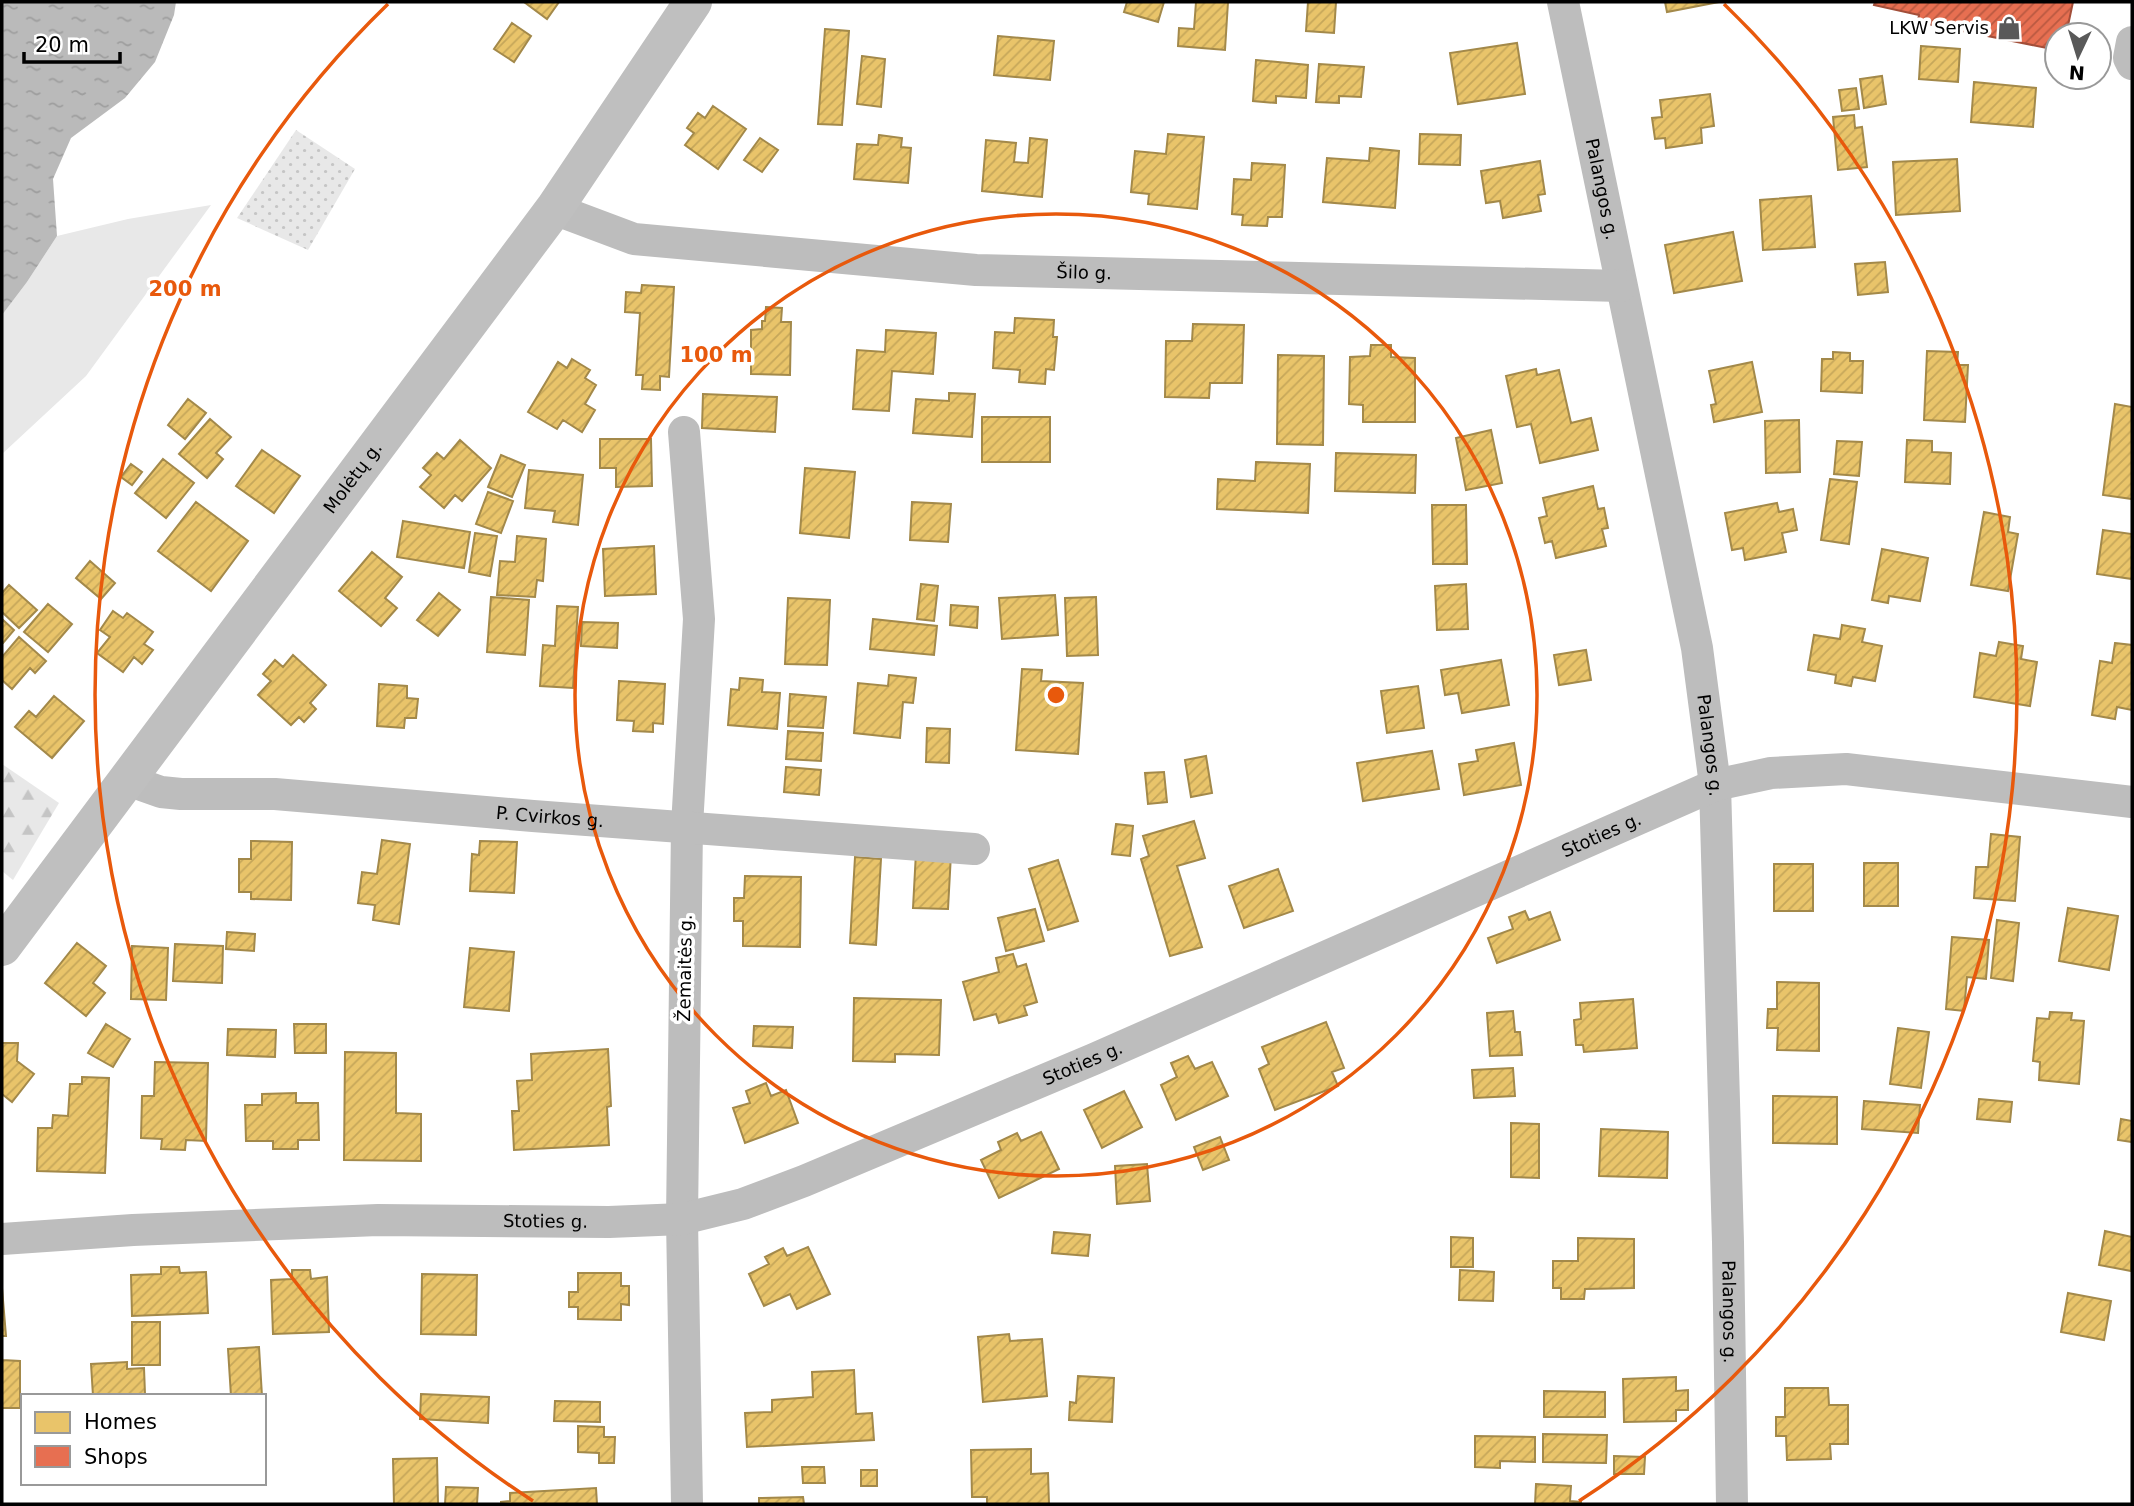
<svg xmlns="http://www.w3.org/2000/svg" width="2134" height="1506" font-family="'DejaVu Sans',sans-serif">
<defs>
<pattern id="forest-firs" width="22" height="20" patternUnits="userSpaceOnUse" patternTransform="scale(1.75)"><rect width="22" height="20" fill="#e8e8e8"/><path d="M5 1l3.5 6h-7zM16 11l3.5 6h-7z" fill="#c5c5c5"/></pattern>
<pattern id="park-dots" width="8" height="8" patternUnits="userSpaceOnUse" patternTransform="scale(1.75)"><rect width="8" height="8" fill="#e8e8e8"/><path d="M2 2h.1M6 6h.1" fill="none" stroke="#c5c5c5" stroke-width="1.8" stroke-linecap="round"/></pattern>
<pattern id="water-ripples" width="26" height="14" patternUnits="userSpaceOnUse" patternTransform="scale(1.75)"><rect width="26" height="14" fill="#bababa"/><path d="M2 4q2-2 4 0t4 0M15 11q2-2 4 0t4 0" fill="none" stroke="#9e9e9e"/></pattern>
<pattern id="homes-hatch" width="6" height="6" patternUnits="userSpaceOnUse" patternTransform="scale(1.75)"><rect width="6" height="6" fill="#e9c46a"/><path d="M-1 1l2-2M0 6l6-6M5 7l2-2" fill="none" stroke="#c6a75a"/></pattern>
<pattern id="shops-hatch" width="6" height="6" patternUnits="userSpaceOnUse" patternTransform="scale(1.75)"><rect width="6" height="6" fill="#e76f51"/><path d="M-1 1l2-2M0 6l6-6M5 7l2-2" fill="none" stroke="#b95941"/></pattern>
</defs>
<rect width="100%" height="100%" fill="#fff"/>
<!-- green -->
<path fill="#e8e8e8" d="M211,205L86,376L2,454V315L27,282L57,236L128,219Z"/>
<!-- forest -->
<path fill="url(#forest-firs)" d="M2,764L59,803L13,880L2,871Z"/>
<!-- park -->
<path fill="url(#park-dots)" d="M296,130L355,169L308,250L237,218Z"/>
<!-- water -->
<path fill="url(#water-ripples)" d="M2,2H176L174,15L155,62L125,98L71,138L53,179L57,236L27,282L2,315Z"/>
<!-- homes -->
<path fill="url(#homes-hatch)" stroke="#a3894a" stroke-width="2" d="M524,2H559L547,19Z
M1127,2H1164L1158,22L1124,12Z
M1196,2H1228L1225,50L1178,46L1179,28L1194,29Z
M1308,2H1336L1334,33L1306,31Z
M1665,2H1719L1667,12Z
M512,23L531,36L514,62L494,49Z
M825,29L849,31L842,125L818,124Z
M998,36L1054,41L1050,80L994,75Z
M1517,43L1525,94L1458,104L1450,53Z
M1921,46L1960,49L1958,82L1919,79Z
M862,56L885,59L881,107L857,104Z
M1256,60L1308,65L1306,98L1276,96V103L1253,101Z
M1319,64L1364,67L1361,97L1339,96V103L1316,102Z
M1882,76L1886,104L1864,108L1860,79Z
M1974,82L2036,88L2033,127L1971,122Z
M1856,88L1859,109L1842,111L1839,90Z
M1710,94L1714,126L1701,128L1702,143L1666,148L1665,138L1655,139L1652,118L1662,117L1660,100Z
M713,106L746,129L718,169L685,145L694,133L687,128L698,113L705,118Z
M1854,115L1855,128L1862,127L1867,167L1838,170L1833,117Z
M1168,134L1204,137L1197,209L1148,204L1149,194L1131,192L1135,151L1166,154Z
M1420,134L1461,135L1460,165L1419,164Z
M879,135L902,138L901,147L911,148L908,183L854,179L857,144L878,145Z
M760,138L778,150L762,172L744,160Z
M1030,138L1047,140L1042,197L982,191L986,140L1016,143L1014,162L1028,163Z
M1370,148L1399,151L1395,208L1323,202L1327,158L1369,161Z
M1957,159L1960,211L1896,215L1893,162Z
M1540,161L1545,194L1538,195L1541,211L1503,218L1500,201L1486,203L1481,171Z
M1252,163L1285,165L1282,217H1268L1267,226L1242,225L1243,215L1232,214L1234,179L1251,180Z
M1811,196L1815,247L1763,250L1760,200Z
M1733,232L1742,281L1674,293L1665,245Z
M1885,262L1888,292L1858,295L1855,264Z
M642,285L674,287L669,377L660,376V390L642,389L643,375H636L640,313L625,312L626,292L641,293Z
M766,307L782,308L781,322H791L790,375L751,374V330L762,329V321H765Z
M1015,318L1054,320L1053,337H1057L1054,370L1046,369L1045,384L1019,382L1020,370L993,368L995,332L1014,333Z
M1193,324L1244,325L1242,383H1210L1209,398L1165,397L1166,341H1192Z
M886,330L936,333L933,374L892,371L889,411L853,409L857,350L885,352Z
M1371,345H1391V357L1415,358V422H1363V405L1349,404L1350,357L1370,356Z
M1927,351L1958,352L1957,365H1968L1965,422L1924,420Z
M1833,352L1850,353V361H1863L1862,393L1821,391L1822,359H1833Z
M1278,355L1324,356L1323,445L1277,444Z
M572,359L590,370L585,378L596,385L585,404L595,410L582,432L563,420L557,429L528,412L558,362L567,368Z
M1752,362L1762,412L1714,422L1711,405L1716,404L1709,371Z
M1536,369L1537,375L1559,370L1571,423L1591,418L1598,450L1540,463L1531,424L1517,427L1506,376Z
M949,393L975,394L972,437L913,433L916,399L949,401Z
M703,394L777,397L775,432L702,428Z
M188,399L206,413L185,439L168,425Z
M2115,404L2132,407V499L2103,495Z
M982,417H1050V462H982Z
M210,419L231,437L216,453L223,459L207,478L179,454Z
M1799,420L1800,472L1766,473L1765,421Z
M1491,430L1502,483L1466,490L1456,438Z
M600,439H651L652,486L616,487V468H600Z
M460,440L491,468L462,501L455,495L444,508L420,487L431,475L423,468L437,453L444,459Z
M1907,440L1932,441V452L1951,453L1950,484L1905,482Z
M1837,441L1862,442L1859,476L1834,474Z
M262,450L300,476L274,513L236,486Z
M1336,453L1416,455L1415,493L1335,491Z
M501,455L525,465L512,497L488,487Z
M163,459L194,483L166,518L135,493Z
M1256,462L1310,464L1308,513L1217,509L1218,479L1255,481Z
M131,464L142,472L132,485L121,477Z
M805,468L855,472L849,538L800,533Z
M529,470L583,475L578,525L553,522L555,511L525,508Z
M1830,479L1857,482L1849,544L1821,540Z
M1593,486L1598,509L1604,508L1608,528L1602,529L1606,546L1556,558L1552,541L1545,543L1539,518L1547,516L1543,498Z
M488,492L513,501L501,533L476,524Z
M196,502L248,541L211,591L158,551Z
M912,502L951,504L948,542L910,540Z
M1777,503L1779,512L1793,509L1797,530L1782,533L1786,552L1745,560L1743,548L1732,550L1725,513Z
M1432,505H1466L1467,564H1433Z
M1984,512L2010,517L2008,532L2018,534L2008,591L1971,585Z
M403,521L470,532L464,568L397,557Z
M2103,530L2132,534V579L2097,574Z
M475,533L497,536L490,576L469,572Z
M517,536L546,539L543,581L537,580L535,597L497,595L500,561L515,562Z
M654,546L656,594L605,596L603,549Z
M1882,549L1928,558L1920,601L1889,596L1888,603L1872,600Z
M372,552L402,577L385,598L397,608L381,626L339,591Z
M90,561L115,583L101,599L76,578Z
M921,584L938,586L934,621L917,619Z
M1466,584L1468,629L1437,630L1435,586Z
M9,585L37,610L19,628L2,612V593Z
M439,593L460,610L438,636L417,620Z
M1055,595L1058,635L1002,639L999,598Z
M491,597L529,600L525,655L487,652Z
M1096,597L1098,655L1067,656L1065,598Z
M788,598L830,600L827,665L785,664Z
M48,604L72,624L48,652L24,632Z
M951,605L978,607L977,628L950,625Z
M557,606L578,607L573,688L540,686L543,645L555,646Z
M113,611L123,618L127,613L153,632L144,644L153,650L142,664L134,657L123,672L97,653L110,637L100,630Z
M2,619L14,630L3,643H2Z
M873,619L937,626L934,655L870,649Z
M582,622L618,623L617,648L581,646Z
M1842,625L1865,629L1862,642L1882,646L1875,681L1853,677L1851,686L1835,683L1836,675L1808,670L1814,635L1840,639Z
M19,637L46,661L35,673L30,668L12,689L2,680V657Z
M1999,642L2023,646L2021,659L2037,662L2030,706L1974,697L1980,653L1996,656Z
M2115,643L2132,645V710L2117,707L2115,719L2092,715L2100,661L2112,663Z
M1586,650L1591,680L1559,685L1554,655Z
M293,655L326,685L310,703L316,709L304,722L299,717L291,725L258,695L271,681L263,674L275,660L283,667Z
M1501,660L1509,705L1462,713L1458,693L1445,695L1441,670Z
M1022,669L1042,670L1041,681L1083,683L1078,754L1016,750Z
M889,675L916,678L913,703L903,702L900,738L854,733L858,683L888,686Z
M740,678L763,680L762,692L780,693L777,729L728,725L731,689L739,690Z
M619,681L665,684L663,724L653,723V732L633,731L634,721L617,720Z
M379,684L407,686V698L418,699L416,718H405L404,728L377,726Z
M1418,686L1424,728L1387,733L1381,691Z
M790,694L826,697L823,728L788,726Z
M54,696L84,721L52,758L15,727L29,711L36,717Z
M927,728L950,729L949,763L926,762Z
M788,731L823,733L821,761L786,759Z
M1514,743L1521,785L1464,795L1459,764L1478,761L1476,750Z
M1432,751L1439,789L1363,801L1357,763Z
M1206,756L1212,793L1191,797L1185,760Z
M786,767L821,770L819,795L784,792Z
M1164,772L1167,802L1148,804L1145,773Z
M1194,821L1205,858L1177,866L1202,947L1170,956L1141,859L1149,856L1143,836Z
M1116,824L1133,826L1130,856L1112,854Z
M1991,834L2020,837L2015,901L1974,898L1976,867H1988Z
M382,840L410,844L399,924L373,920L375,905L358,903L362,872L377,874Z
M251,841L292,842L291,900L251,899V892H239V859H251Z
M480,841L517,842L514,893L470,891L472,854L479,855Z
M916,852L951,854L948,909L913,908Z
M855,857L881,859L876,945L850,943Z
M1058,860L1078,921L1048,930L1029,869Z
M1864,863H1898V906H1864Z
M1774,864H1813V911H1774Z
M1278,869L1293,911L1244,928L1229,886Z
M745,876L801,877L800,947L743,946V921H734V898H744Z
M2068,908L2118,916L2109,970L2059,961Z
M1035,909L1044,941L1006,951L998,918Z
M1525,911L1529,920L1550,912L1560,940L1497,963L1488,938L1513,929L1509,917Z
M1997,920L2019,923L2013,981L1991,978Z
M227,932L255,934L254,951L226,949Z
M1952,937L1989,940L1986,979L1967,977L1964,1011L1946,1009Z
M77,943L106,966L93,983L105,993L86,1016L45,983Z
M175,944L223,946L222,983L173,981Z
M132,946L168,948L166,1000L131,999Z
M470,948L514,952L509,1011L464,1007Z
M1013,954L1017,967L1026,964L1037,1002L1024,1006L1027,1015L999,1023L996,1014L974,1020L963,982L999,972L996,958Z
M1777,982L1819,983V1051L1777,1050L1778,1028H1767L1768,1009H1777Z
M854,998L941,1000L939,1055L895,1054V1062L853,1061Z
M1633,999L1637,1048L1584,1052L1583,1045H1576L1574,1020L1581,1019L1580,1003Z
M1513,1011L1515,1032H1520L1522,1055L1490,1056L1487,1013Z
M2050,1012L2072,1013L2071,1020L2084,1021L2079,1084L2039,1080L2040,1062L2033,1061L2037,1018L2049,1019Z
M1326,1022L1344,1068L1332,1072L1338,1086L1275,1110L1259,1069L1269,1064L1262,1047Z
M106,1024L130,1039L113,1067L88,1053Z
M294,1024H326V1053H295Z
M754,1026L793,1027L792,1048L753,1046Z
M1898,1028L1929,1032L1921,1088L1890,1084Z
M228,1029L276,1030L275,1057L227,1055Z
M2,1043H18L17,1061L34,1074L12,1102L2,1094Z
M608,1049L611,1106L607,1107L609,1145L514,1150L512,1111H519L517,1081L532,1080L531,1054Z
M345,1052L396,1053V1113L421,1114V1161L344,1160Z
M1188,1056L1195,1069L1212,1062L1228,1096L1176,1120L1161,1085L1177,1077L1171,1063Z
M155,1062L208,1063L206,1141L186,1140L185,1150L161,1149L162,1139L141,1138L142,1096H154Z
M1513,1068L1515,1096L1474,1098L1472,1070Z
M82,1077L109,1078L105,1173L37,1171L38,1128H52L53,1115L68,1116L70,1084H82Z
M766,1083L771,1096L786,1090L798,1123L745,1143L733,1108L750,1103L746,1091Z
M1124,1091L1142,1127L1102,1148L1084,1110Z
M296,1093V1103H318L319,1140H298V1149H273V1141H246L245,1105H262V1094Z
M1773,1096L1837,1097V1144L1773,1143Z
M1979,1099L2012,1102L2010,1122L1977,1119Z
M1864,1101L1920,1105L1918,1133L1862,1129Z
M2121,1119L2132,1121V1142L2118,1140Z
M1511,1123L1539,1124V1178L1511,1177Z
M1601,1129L1668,1132L1667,1178L1599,1176Z
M1041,1132L1059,1169L999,1198L981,1160L1001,1150L998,1142L1017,1133L1021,1141Z
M1220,1137L1229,1160L1203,1170L1194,1147Z
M1147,1164L1150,1201L1117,1204L1115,1166Z
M2105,1231L2132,1237L2131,1271L2099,1265Z
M1054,1232L1090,1235L1088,1256L1052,1253Z
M1451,1237L1473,1238V1267H1451Z
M1578,1238L1634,1239V1288L1585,1289L1584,1299H1561V1288H1553V1261H1578Z
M808,1247L830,1294L797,1309L790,1294L764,1306L749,1274L769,1264L765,1257L783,1248L787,1256Z
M161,1267H179L180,1273L206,1272L208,1313L132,1316L131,1275L161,1274Z
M292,1270H310L311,1279L327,1277L329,1332L273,1334L271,1280L292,1279Z
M1460,1270L1494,1272L1493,1301L1459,1300Z
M578,1273H621V1286H629V1305L621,1304V1320L578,1319V1307H569V1292H578Z
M422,1274L477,1275L476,1335L421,1334Z
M2,1288L6,1336H2Z
M2068,1293L2111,1301L2104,1340L2061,1332Z
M132,1322H160V1365H132Z
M1009,1334L1010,1341L1042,1339L1047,1396L983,1402L978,1337Z
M259,1347L262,1396H231L228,1349Z
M2,1354V1360L20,1361V1408H2Z
M127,1362V1369L144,1368L145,1394L93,1396L91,1364Z
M854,1370L856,1414L872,1413L874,1440L747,1447L745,1413L772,1412V1400L813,1397L812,1372Z
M1078,1376L1114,1378L1112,1422L1069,1420L1070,1402L1076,1403Z
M1676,1377V1391L1688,1390V1410H1676V1421L1624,1422L1623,1379Z
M1785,1388H1828L1829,1405H1848V1444H1830L1831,1459L1787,1460L1786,1436H1776V1417H1785Z
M1544,1391L1605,1392V1417H1544Z
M421,1394L489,1397L488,1423L420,1419Z
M555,1401L600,1402V1422L554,1421Z
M578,1426L604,1427V1437H615L614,1463H599V1453L578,1452Z
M1543,1434L1607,1435L1606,1463L1543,1462Z
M1475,1436L1535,1437V1462L1500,1461V1468L1475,1467Z
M1031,1449V1474L1048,1473L1049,1504H987V1497H972L971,1450Z
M1614,1456L1645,1457L1644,1474H1614Z
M437,1458L438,1504H394L393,1459Z
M802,1467H824L825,1483H803Z
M861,1470H877V1486H861Z
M1536,1484L1571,1486L1570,1501L1581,1502V1504H1535Z
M446,1487L478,1488L477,1504H445Z
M596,1488L597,1504H501V1502L510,1501V1493Z
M803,1497L804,1504H759V1498Z"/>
<!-- shops -->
<path fill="url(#shops-hatch)" stroke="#a24e39" stroke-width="2" d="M1875,2H2073L2066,35H2057V50L1918,22L1919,15L1874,5Z"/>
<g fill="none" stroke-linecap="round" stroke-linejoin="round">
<!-- street -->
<g stroke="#bdbdbd" stroke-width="32">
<path id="s1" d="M1563,2L1697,648L1715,785L1728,1242L1732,1504"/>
<path d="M2132,42L2129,58L2132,64"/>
<path id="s2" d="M554,209L634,239L976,270L1621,286"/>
<path d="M684,432L699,619L687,826L682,1219L687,1504"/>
<path id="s3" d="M131,775L144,786L161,792L181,794H275L533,816L974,849"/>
<path id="s4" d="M2,1239L133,1230L378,1220L609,1222L682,1219L743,1204L804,1181L1094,1059L1715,785L1771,773L1846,769L2132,802"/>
</g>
<!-- secondary -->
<path stroke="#bfbfbf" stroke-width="38" id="s5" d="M2,947L554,209L693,2"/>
</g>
<!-- distance rings -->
<g fill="none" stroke="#e8590c" stroke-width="3.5">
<circle cx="1056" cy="695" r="481"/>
<path d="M533 1501A961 961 0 0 1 388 4M1724 4A961 961 0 0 1 1579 1501"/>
</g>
<!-- icons -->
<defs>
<g id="shop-bare" transform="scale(1.89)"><path d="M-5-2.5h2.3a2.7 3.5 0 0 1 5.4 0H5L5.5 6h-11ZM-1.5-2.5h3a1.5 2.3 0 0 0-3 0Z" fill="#595959" stroke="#fff" stroke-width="2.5" paint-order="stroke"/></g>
</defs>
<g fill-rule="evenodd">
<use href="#shop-bare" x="2009" y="28"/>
</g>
<g text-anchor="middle" stroke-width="7" stroke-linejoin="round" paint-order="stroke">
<!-- poi labels -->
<g font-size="18" fill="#000" stroke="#fff" text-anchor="end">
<text x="1989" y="34">LKW Servis</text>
</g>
<!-- street labels -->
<g font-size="18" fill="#000" stroke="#fff">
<text dy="6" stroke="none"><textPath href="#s1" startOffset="191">Palangos g.</textPath></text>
<text dy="6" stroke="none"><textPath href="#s2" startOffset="537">Šilo g.</textPath></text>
<text dy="6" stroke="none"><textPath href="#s5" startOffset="586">Molėtų g.</textPath></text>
<text dy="6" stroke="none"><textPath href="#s1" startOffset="758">Palangos g.</textPath></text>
<text dy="6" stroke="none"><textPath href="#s3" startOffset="425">P. Cvirkos g.</textPath></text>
<text dy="6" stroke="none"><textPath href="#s4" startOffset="1678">Stoties g.</textPath></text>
<text transform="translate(685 968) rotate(-89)" y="6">Žemaitės g.</text>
<text dy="6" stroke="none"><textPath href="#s4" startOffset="1111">Stoties g.</textPath></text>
<text dy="6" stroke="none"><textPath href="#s4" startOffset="544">Stoties g.</textPath></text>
<text dy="6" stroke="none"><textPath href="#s1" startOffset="1325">Palangos g.</textPath></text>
</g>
</g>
<circle cx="1056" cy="695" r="10" fill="#e8590c" stroke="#fff" stroke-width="3.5"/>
<g font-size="21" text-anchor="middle" font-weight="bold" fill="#e8590c" stroke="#fff" stroke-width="7" stroke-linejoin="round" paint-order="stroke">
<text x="185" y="296">200 m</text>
<text x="716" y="362">100 m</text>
</g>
<!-- border -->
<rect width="2134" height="1506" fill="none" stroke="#000000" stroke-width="7"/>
<!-- legend -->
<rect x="21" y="1394" width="245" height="91" fill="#ffffff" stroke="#999999" stroke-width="2"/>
<rect x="35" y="1412" width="35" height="21" fill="#e9c46a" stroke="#999999" stroke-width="2"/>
<text x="84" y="1429" font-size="21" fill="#000000">Homes</text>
<rect x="35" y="1446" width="35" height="21" fill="#e76f51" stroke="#999999" stroke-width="2"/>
<text x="84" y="1464" font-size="21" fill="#000000">Shops</text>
<!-- north arrow -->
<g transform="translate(2078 56) rotate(184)"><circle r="33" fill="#ffffff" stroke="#999999" stroke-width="2"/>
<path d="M0-5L12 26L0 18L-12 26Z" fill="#595959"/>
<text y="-10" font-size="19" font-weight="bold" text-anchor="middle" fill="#000000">N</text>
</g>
<!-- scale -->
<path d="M24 52v10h96v-10" fill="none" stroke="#000000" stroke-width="3.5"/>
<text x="35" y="52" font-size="21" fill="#000000" stroke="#ffffff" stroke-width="5" paint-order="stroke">20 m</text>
</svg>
